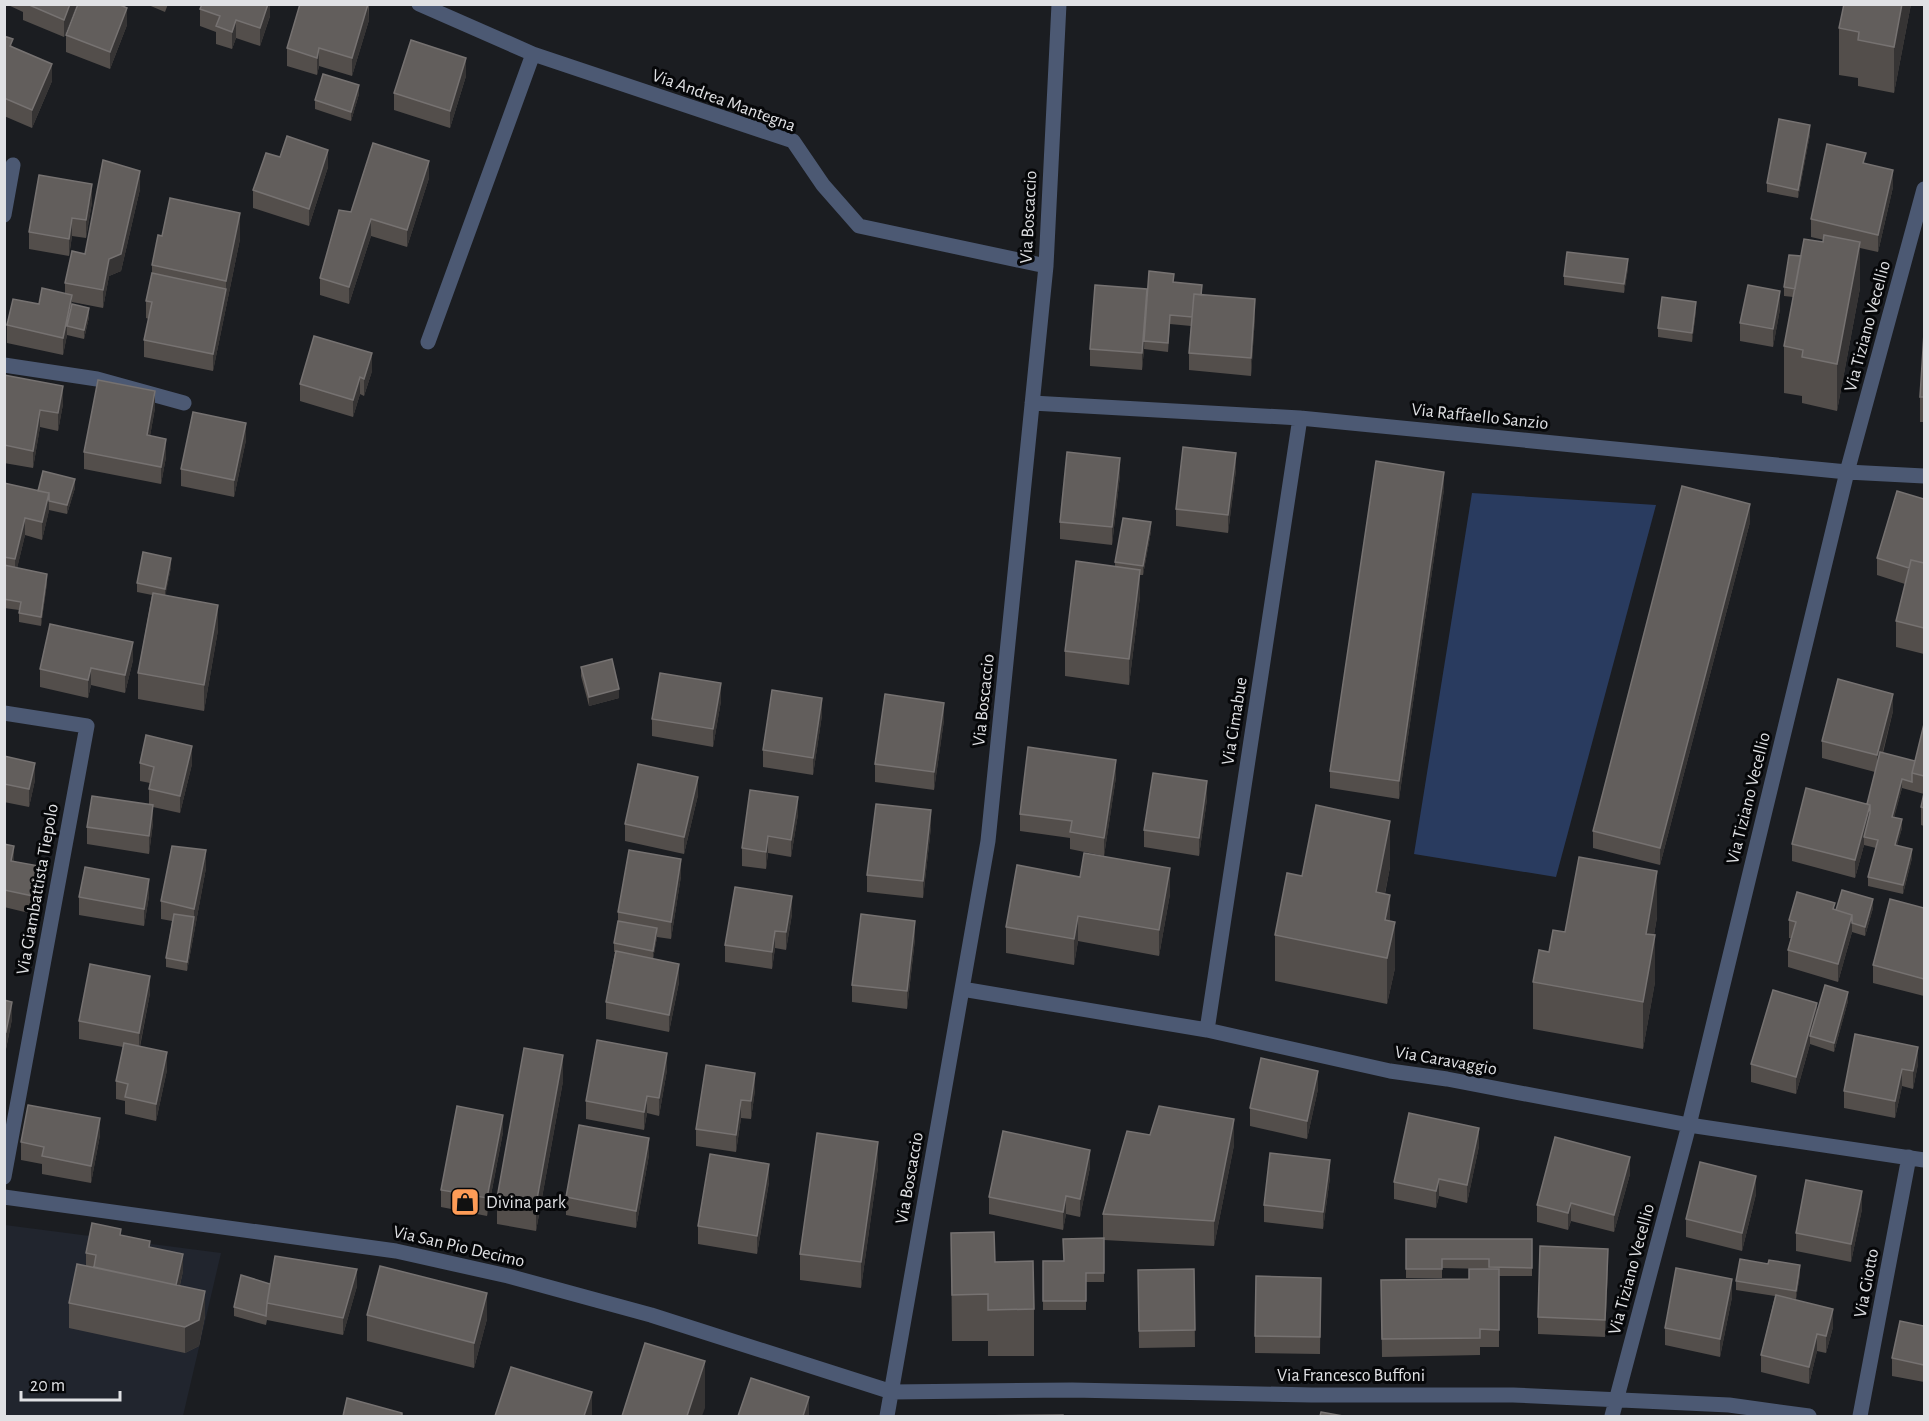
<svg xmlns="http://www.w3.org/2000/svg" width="1929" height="1421" font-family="'Alegreya Sans',sans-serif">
<rect width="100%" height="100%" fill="#1b1d21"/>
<!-- built -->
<path fill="#21252e" d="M5,1225L221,1253L183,1416H5Z"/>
<!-- green -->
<path fill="#293b5f" d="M1472,493L1656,505L1556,877L1414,854Z"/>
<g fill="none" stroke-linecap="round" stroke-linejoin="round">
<!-- minor -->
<path stroke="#4c5973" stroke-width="15" d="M419,4L533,54L793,141L823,185L859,226L1046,266
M4,215L13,165
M428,342L533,54
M4,365L97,379L184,403
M1032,403L1300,418L1847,472L1924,476
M4,713L87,726L4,1177
M962,989L1207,1030L1390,1071L1447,1079L1689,1125L1924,1160
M1207,1030L1300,418
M4,1197L396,1251L508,1276L651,1315L892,1392L1072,1390L1312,1395H1513L1729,1405L1809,1416
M887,1416L988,841L1046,266L1059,4
M1612,1416L1689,1125L1847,472L1924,189
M1860,1416L1909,1157"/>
</g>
<!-- wall -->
<path fill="#534e4b" d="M6,4H77L64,37L23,20V12Z
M146,4H168L165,12Z
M270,4V16L260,46L236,38L232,49L216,44V32L200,26V9Z
M369,4V20L352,76L319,66L317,75L287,66V48Z
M1911,4L1894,93L1858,86V78L1839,75V28Z
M127,25L110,69L66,52V35Z
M4,36L13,47L52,81L32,128L4,116Z
M466,76L450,128L394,110V93Z
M359,94L351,121L315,109V100Z
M1810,134L1798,198L1767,192V183Z
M280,157L328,167L309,226L253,208V190Z
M1866,164L1893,187L1878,252L1860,248V288L1837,411L1802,403V396L1784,393V346L1793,297L1784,296V287L1801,256L1823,242L1824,240L1811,237V219Z
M429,178L407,247L371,236L349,304L320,295V278L351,212Z
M140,189L121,271L109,276L103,308L72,302V304L89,317L84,339L67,335L63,355L7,343V325L39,304L65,293V283L85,254Z
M92,202L86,238L72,236L69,256L29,249V232Z
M162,236L240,239L213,371L144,357V340L149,319L146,318V301L152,273V265Z
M1628,268L1624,293L1564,285V276Z
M1174,282L1255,317L1251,376L1189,370V353L1191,326L1170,324L1168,352L1144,349L1142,370L1090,366V349Z
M1780,309L1773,347L1740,341V323Z
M1696,311L1692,342L1658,337V328Z
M1924,333V422H1920V397Z
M372,371L364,396L360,394L353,417L300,401V384Z
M4,375L63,404L58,431L40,427L33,468L4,463Z
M155,408L150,436L166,457L161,484L84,469V452Z
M246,440L234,497L181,486V469Z
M1236,470L1228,533L1176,526V509Z
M1120,475L1112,545L1060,539V522Z
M4,483L38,491L75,488L67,514L49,510L42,540L25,535L17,568L47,583L41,626L19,622V610L4,608Z
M1444,489L1399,799L1330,788V771Z
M1924,499V654L1896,647V621L1905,584L1877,575V558Z
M1750,522L1660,865L1593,848V831Z
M1151,531L1143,575H1140V596L1129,685L1065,676V651L1115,567V562Z
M171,567L165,595L218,630L204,711L138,699V673L152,595L137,592V583Z
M133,660L125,693L91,685L88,698L40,687V669Z
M581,667L619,698L589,706L581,676Z
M721,701L713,747L652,736V719Z
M1893,711L1883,753L1915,761L1924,724V826L1921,825V807L1924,794L1902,788L1894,817L1902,828L1897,845L1912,858L1903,894L1868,886V877L1876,848L1864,845L1855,878L1792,861V844L1867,804L1875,772L1822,758V741Z
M822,715L813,775L763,767V750Z
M944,720L934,790L875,782V764Z
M4,756L35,780L29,807L4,802Z
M140,763L192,764L180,813L153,807V823L149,854L87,844V827L149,805V789L150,783L140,781Z
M1116,777L1104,856L1070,849V838L1020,831V814Z
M698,795L684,854L625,841V824Z
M1207,799L1199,856L1144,847V830Z
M798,814L791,857L768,853L766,869L742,866V848Z
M931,827L923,898L867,892V875Z
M4,844L14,861L39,884L33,914L4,907Z
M1390,867L1385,894L1395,968L1387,1004L1275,981V935L1302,876Z
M206,868L187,971L166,967V958L172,921L161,919V901Z
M681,876L671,939L657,937L653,959L679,982L669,1032L606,1019V1002L615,952H614V943L618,921V912Z
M1170,894L1159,956L1078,941L1074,965L1006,953V927Z
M149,896L144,926L79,915V897Z
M1873,908L1865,936L1852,932L1838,982L1788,967V950L1791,938H1789V920L1835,910Z
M1924,908V996L1873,983V965Z
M792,914L786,950L775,948L772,969L725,962V945Z
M1657,917L1654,935L1655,982L1643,1049L1533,1029V982L1549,952L1565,932Z
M915,939L907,1009L852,1002V985Z
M150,993L140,1047L167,1070L156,1121L125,1114V1101L116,1099V1081L123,1047L79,1039V1021Z
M4,1000L12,1019L6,1049H4Z
M1848,1001L1834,1052L1810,1044L1796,1094L1751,1082V1064L1817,1012Z
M1855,1034L1918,1064L1913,1089L1902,1086L1895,1118L1844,1108V1091Z
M667,1070L659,1116L647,1113L644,1130L586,1119V1101Z
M563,1081L536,1231L497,1224V1198Z
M1318,1089L1307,1139L1250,1126V1108Z
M755,1090L751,1119L741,1118L736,1152L696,1146V1129Z
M503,1132L487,1216L441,1207V1190Z
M100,1135L91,1183L42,1174V1164L21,1160V1142Z
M1150,1135L1234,1145L1214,1246L1104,1240V1282H1086V1310H1043V1261H1063L1103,1238V1214Z
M1479,1146L1467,1203L1439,1196L1436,1208L1394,1199V1182Z
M649,1155L636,1228L566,1215V1197Z
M878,1167L861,1288L800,1280V1254Z
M1090,1167L1080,1217L1066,1214L1063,1230L989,1214V1197Z
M1630,1174L1614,1232L1571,1221L1568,1230L1537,1222V1205Z
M1330,1177L1323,1229L1264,1222V1205Z
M769,1182L757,1254L698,1244V1226Z
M1756,1194L1742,1251L1686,1237V1219Z
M1862,1209L1851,1262L1796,1251V1233Z
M951,1233L995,1262L1034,1309V1356H988V1341H952Z
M121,1235L150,1247L183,1271L180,1285L205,1316L199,1346L185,1353L69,1328V1303L86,1266V1253Z
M1406,1239H1532V1276H1499V1347H1480V1355L1382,1357L1381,1280L1469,1279L1489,1269L1442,1268V1278H1406Z
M1768,1264L1800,1274L1796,1299L1787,1298L1833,1327L1826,1353L1817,1351L1809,1384L1761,1372V1355L1775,1296L1736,1290V1281Z
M1608,1267L1605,1337L1538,1334V1317Z
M1194,1269L1195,1347L1139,1348L1138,1270Z
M1321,1278L1320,1354L1255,1353V1336Z
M270,1284L357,1286L343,1335L267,1320L266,1325L234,1316V1307Z
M1732,1297L1720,1357L1665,1345V1328Z
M367,1315L487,1319L474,1368L367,1341Z
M1924,1326V1382L1892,1376V1358Z"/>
<!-- shaded-wall -->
<path fill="#363434" d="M70,4H77L64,37V20Z
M268,4H270V16L260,46V28Z
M368,4L369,20L352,76V58Z
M1902,4H1911L1894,93V47Z
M127,8V25L110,69V52Z
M236,20V38L232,49V32Z
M319,48V66L317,75V58Z
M466,58V76L450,128V111Z
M52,64V81L32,128V110Z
M359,85V94L351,121V112Z
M1810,125V134L1798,198V190Z
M328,150V167L309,226V209Z
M429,161V178L407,247V230Z
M1893,170V187L1878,252V235Z
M140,171V189L121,271L109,276L103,308V290L109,259Z
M92,184V202L86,238V220Z
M240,213V239L213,371V354L226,289V281Z
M72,218V236L69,256V239Z
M371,219V236L349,304V287Z
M1860,242V288L1837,411V364Z
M1628,259V268L1624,293V284Z
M1147,289L1144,349L1142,370V353Z
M1780,291V309L1773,347V329Z
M72,295V312L67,326V335L63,355V338Z
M1255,299V317L1251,376V358Z
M1696,302V311L1692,342V333Z
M89,308V317L84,339V330Z
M372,353V371L364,396V379Z
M360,377V394L353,417V400Z
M63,386V404L58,431V413Z
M155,391V408L147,453V435Z
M40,410V427L33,468V451Z
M246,423V440L234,497V480Z
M166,439V457L161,484V467Z
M1236,453V470L1228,533V515Z
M1120,458V475L1112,545V527Z
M1444,472V489L1399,799V781Z
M75,479V488L67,514V505Z
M49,493V511L42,540V522Z
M1750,504V522L1660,865V848Z
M25,518V535L15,577V559Z
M1151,522V531L1143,575V566Z
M171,558V567L165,598V589Z
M1140,570V596L1129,685V659Z
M47,574V583L41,626V617Z
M218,605V630L204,711V685Z
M133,642V660L125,693V675Z
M91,668V685L88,698V680Z
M721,683V701L713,747V729Z
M619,689V698L589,706V697Z
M1893,694V711L1877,773V755Z
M822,698V715L813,775V758Z
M944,703V720L934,790V772Z
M192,746V764L180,813V796Z
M1116,760V777L1104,856V838Z
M35,763V780L29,807V789Z
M698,777V795L684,854V837Z
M1902,779V788L1892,826V817Z
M1207,781V799L1199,856V838Z
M798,797V814L791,857V840Z
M153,805V823L149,854V836Z
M1870,805V822L1864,837V845L1855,878V860Z
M931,810V827L923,898V881Z
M1902,819V828L1895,854V845Z
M1390,821V867L1376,938V892Z
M768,836V853L766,869V852Z
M14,846V863L11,861Z
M1912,849V858L1903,894V885Z
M206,850V868L187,971V962L194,917V909Z
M681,859V876L671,939V922Z
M39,866V884L33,914V896Z
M1170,868V894L1159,956V930Z
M1657,871V917L1646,980V934Z
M149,879V896L144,926V909Z
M1390,895V941L1385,920Z
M792,896V914L786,950V932Z
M1873,899V908L1865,936V927Z
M1852,915V932L1838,982V964Z
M1078,916V941L1074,965V939Z
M915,921V939L907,1009V991Z
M1395,922V968L1387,1004V958Z
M657,928V937L653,959V951Z
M775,931V948L772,969V952Z
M1655,935V982L1643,1049V1002Z
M679,964V982L669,1032V1015Z
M150,976V993L139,1050V1033Z
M1848,992V1001L1834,1052V1043Z
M12,1002V1019L6,1049V1032Z
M1817,1003V1020L1810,1036V1044L1796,1094V1077Z
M1918,1047V1064L1913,1089V1071Z
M167,1052V1070L156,1121V1104Z
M667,1053V1070L659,1116V1098Z
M563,1055V1081L536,1231V1205Z
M1902,1069V1086L1895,1118V1101Z
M1318,1071V1089L1307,1139V1121Z
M755,1073V1090L751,1119V1101Z
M647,1096V1113L644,1130V1112Z
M741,1100V1118L736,1152V1135Z
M503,1115V1132L487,1216V1198Z
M100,1118V1135L91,1183V1166Z
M1234,1119V1145L1214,1246V1221Z
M1479,1128V1146L1467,1203V1185Z
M649,1138V1155L636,1228V1211Z
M878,1142V1167L861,1288V1262Z
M1090,1150V1167L1080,1217V1199Z
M1630,1157V1174L1614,1232V1215Z
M1330,1160V1177L1323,1229V1212Z
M769,1164V1182L757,1254V1236Z
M1756,1176V1194L1742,1251V1233Z
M1439,1179V1196L1436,1208V1191Z
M1862,1191V1209L1851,1262V1244Z
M1066,1196V1214L1063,1230V1212Z
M1571,1203V1221L1568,1230V1213Z
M1608,1249V1267L1605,1337V1320Z
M183,1254V1271L174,1310V1292Z
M1800,1265V1274L1796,1299V1291Z
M357,1269V1286L343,1335V1318Z
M1732,1279V1297L1720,1357V1339Z
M205,1291V1316L199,1346L185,1353V1327Z
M487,1293V1319L474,1368V1343Z
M1833,1309V1327L1826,1353V1336Z
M1817,1334V1351L1809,1384V1367Z
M705,1361V1408L702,1416H687Z
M592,1392V1416H584Z
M809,1397V1416H803Z"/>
<!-- building -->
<path fill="#625e5c" stroke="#767271" stroke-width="1.5" d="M27,4H70L64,20Z
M78,4H118L127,8L110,52L66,35Z
M202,4H268L260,28L236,20L232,32L216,26L220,16L200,9Z
M300,4H368L352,58L319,48L317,58L287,48Z
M1844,4H1902L1894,47L1858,40L1859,32L1839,28Z
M4,36L13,39L10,46L52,64L32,110L4,98Z
M411,40L466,58L450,111L394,93Z
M323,74L359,85L351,112L315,100Z
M1779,119L1810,125L1798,190L1767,183Z
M287,136L328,150L309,209L253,190L266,153L280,157Z
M373,143L429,161L407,230L371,219L349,287L320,278L339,210L351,212Z
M1827,144L1866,153L1863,163L1893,170L1878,235L1811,219Z
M103,160L140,171L121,254L109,259L103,290L65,283L72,251L85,254Z
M39,175L92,184L86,220L72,218L69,239L29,232Z
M170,198L240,213L226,281L152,265L158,235L162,236Z
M1824,235L1860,242L1837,364L1802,357L1803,350L1784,346L1804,239L1823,242Z
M1567,252L1628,259L1624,284L1564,276Z
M1789,255L1801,256L1795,289L1784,287Z
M1149,271L1174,274L1173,282L1202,285L1201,295L1194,294L1192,317L1170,315L1168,343L1144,341Z
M152,273L226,289L213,354L144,340L152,302L146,301Z
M1095,285L1147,289L1142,353L1090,349Z
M1748,285L1780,291L1773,329L1740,323Z
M42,288L72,295L63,338L7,325L13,299L39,304Z
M1194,294L1255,299L1251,358L1189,353Z
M1662,297L1696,302L1692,333L1658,328Z
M72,304L89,308L84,330L67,326Z
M1924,333V397H1920Z
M314,336L372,353L364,379L360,377L353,400L300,384Z
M4,375L63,386L58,413L40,410L33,451L4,445Z
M98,380L155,391L147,435L166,439L161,467L84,452Z
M193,412L246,423L234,480L181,469Z
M1183,447L1236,453L1228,515L1176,509Z
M1067,452L1120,458L1112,527L1060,522Z
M1376,461L1444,472L1399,781L1330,771Z
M43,471L75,479L67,505L49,501V493L38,491Z
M4,483L49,493L42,522L25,518L15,559L4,557Z
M1682,486L1750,504L1660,848L1593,831Z
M1897,491L1924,499V563L1911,560L1909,568L1877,558Z
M1123,518L1151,522L1143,566L1115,562Z
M143,552L171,558L165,589L137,583Z
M1911,560L1924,563V628L1896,621Z
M1076,561L1140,570L1129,659L1065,651Z
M4,565L47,574L41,617L19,613L21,602L4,599Z
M153,593L218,605L204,685L138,673Z
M50,624L133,642L125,675L91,668L88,680L40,669Z
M612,659L619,689L589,697L581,667Z
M660,673L721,683L713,729L652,719Z
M1838,679L1893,694L1877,755L1822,741Z
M772,690L822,698L813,758L763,750Z
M885,694L944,703L934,772L875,764Z
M1924,724V776L1912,773Z
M146,735L192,746L180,796L149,789L154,767L140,763Z
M1028,747L1116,760L1104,838L1070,832L1072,821L1020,814Z
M1880,752L1915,761L1912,773V782L1902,779L1892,817L1902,819L1895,845L1912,849L1903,885L1868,877L1878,840L1864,837L1870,813V805L1867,804Z
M4,756L35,763L29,789L4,784Z
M638,764L698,777L684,837L625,824Z
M1153,773L1207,781L1199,838L1144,830Z
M1806,788L1870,805L1855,860L1792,844Z
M750,790L798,797L791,840L768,836L766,852L742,848Z
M1924,793V808L1921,807Z
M92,796L153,805L149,836L87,827Z
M876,804L931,810L923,881L867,875Z
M1316,805L1390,821L1376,892L1390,895L1385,920L1395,922L1387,958L1275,935L1287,873L1302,876Z
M4,844L14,846L11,861L39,866L33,896L4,890Z
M172,846L206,850L194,909L161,901Z
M629,850L681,859L671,922L618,912Z
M1084,853L1170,868L1159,930L1078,916L1074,939L1006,927L1017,865L1080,877Z
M1579,857L1657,871L1646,934L1655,935L1643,1002L1533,982L1539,950L1549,952L1553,930L1565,932Z
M85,867L149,879L144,909L79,897Z
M735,887L792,896L786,932L775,931L772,952L725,945Z
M1842,890L1873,899L1865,927L1852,923V915L1836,910Z
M1797,892L1835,903L1833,909L1852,915L1838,964L1788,950L1796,922L1789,920Z
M1890,899L1924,908V979L1873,965Z
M174,914L194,917L187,962L166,958Z
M861,914L915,921L907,991L852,985Z
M618,921L657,928L653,951L614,943Z
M616,951L679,964L669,1015L606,1002Z
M90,964L150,976L139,1033L79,1021Z
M1825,985L1848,992L1834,1043L1810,1036Z
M1773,990L1817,1003L1796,1077L1751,1064Z
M4,1000L12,1002L6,1032L4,1031Z
M1855,1034L1918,1047L1913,1071L1902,1069L1895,1101L1844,1091Z
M597,1040L667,1053L659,1098L647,1096L644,1112L586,1101Z
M124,1043L167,1052L156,1104L125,1097L128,1084L116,1081Z
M524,1048L563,1055L536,1205L497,1198Z
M1261,1058L1318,1071L1307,1121L1250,1108Z
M706,1065L755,1073L751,1101L741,1100L736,1135L696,1129Z
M28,1105L100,1118L91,1166L42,1156L44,1147L21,1142Z
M457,1106L503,1115L487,1198L441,1190Z
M1159,1106L1234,1119L1214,1221L1103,1214L1127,1131L1150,1135Z
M1409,1113L1479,1128L1467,1185L1439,1179L1436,1191L1394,1182Z
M579,1125L649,1138L636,1211L566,1197Z
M1003,1131L1090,1150L1080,1199L1066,1196L1063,1212L989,1197Z
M817,1133L878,1142L861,1262L800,1254Z
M1555,1137L1630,1157L1614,1215L1571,1203L1568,1213L1537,1205Z
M1270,1153L1330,1160L1323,1212L1264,1205Z
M710,1154L769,1164L757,1236L698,1226Z
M1700,1162L1756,1176L1742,1233L1686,1219Z
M1806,1180L1862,1191L1851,1244L1796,1233Z
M92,1223L121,1229L120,1235L150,1241L149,1247L183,1254L176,1285L94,1267L96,1255L86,1253Z
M994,1232L995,1262L1033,1261L1034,1309L988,1310V1294L952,1295L951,1233Z
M1104,1238V1273H1086V1301H1043V1261H1064L1063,1239Z
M1406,1239H1532V1268L1489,1267V1259H1442V1269H1406Z
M1540,1246L1608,1249L1605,1320L1538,1317Z
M275,1256L357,1269L343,1318L267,1303Z
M1740,1259L1768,1264L1769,1260L1800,1265L1796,1291L1736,1281Z
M77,1264L205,1291L199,1320L185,1327L69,1303Z
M380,1266L487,1293L474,1343L367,1315Z
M1676,1268L1732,1279L1720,1339L1665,1328Z
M1194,1269L1195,1330L1139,1331L1138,1270Z
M1469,1269H1499V1330L1480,1329V1338L1382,1339L1381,1280L1469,1279Z
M241,1275L270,1284L267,1303L266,1316L234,1307Z
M1256,1276L1321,1278L1320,1337L1255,1336Z
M1776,1295L1833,1309L1826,1336L1817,1334L1809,1367L1761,1355Z
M1900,1321L1924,1326V1365L1892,1358Z
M645,1343L705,1361L687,1416H622Z
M511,1367L592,1392L584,1416H495Z
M751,1378L809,1397L803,1416H738Z
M347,1398L402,1413V1416H343Z
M1321,1412L1343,1416H1320Z
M1063,1415V1416H968Z"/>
<!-- icons -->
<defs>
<g id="shop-square" transform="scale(1.5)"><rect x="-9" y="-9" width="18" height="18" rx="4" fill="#fe9c57" stroke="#060709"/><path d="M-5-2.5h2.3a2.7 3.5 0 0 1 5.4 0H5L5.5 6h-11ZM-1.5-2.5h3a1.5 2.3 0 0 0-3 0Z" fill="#111"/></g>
</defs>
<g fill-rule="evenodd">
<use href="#shop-square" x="465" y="1202"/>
</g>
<g text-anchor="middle" stroke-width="6" stroke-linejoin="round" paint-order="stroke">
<!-- street labels -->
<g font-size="18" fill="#e0e1e4" stroke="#060709">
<text transform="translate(724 100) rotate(20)" y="6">Via Andrea Mantegna</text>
<text transform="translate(1028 217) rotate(-87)" y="6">Via Boscaccio</text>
<text transform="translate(1867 326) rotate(-75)" y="6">Via Tiziano Vecellio</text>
<text transform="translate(1480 416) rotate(6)" y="6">Via Raffaello Sanzio</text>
<text transform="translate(983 700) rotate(-84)" y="6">Via Boscaccio</text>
<text transform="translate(1234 721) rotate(-81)" y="6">Via Cimabue</text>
<text transform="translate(1748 798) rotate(-76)" y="6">Via Tiziano Vecellio</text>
<text transform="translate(37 889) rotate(-80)" y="6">Via Giambattista Tiepolo</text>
<text transform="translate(1446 1060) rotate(10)" y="6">Via Caravaggio</text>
<text transform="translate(909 1178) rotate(-80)" y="6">Via Boscaccio</text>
<text transform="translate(459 1246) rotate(13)" y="6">Via San Pio Decimo</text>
<text transform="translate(1631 1269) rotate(-75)" y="6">Via Tiziano Vecellio</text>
<text transform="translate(1866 1283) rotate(-79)" y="6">Via Giotto</text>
<text x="1351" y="1381">Via Francesco Buffoni</text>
</g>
<!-- poi labels -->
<g font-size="18" fill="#e0e1e4" stroke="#060709" text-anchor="start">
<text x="486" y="1208">Divina park</text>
</g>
</g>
<!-- border -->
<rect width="1929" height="1421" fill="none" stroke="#e0e1e4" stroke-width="12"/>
<!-- scale -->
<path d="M21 1391v9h99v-9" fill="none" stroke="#e0e1e4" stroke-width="3"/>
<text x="30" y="1391" font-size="18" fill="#e0e1e4" stroke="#060709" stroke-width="4.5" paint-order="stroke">20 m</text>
</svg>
